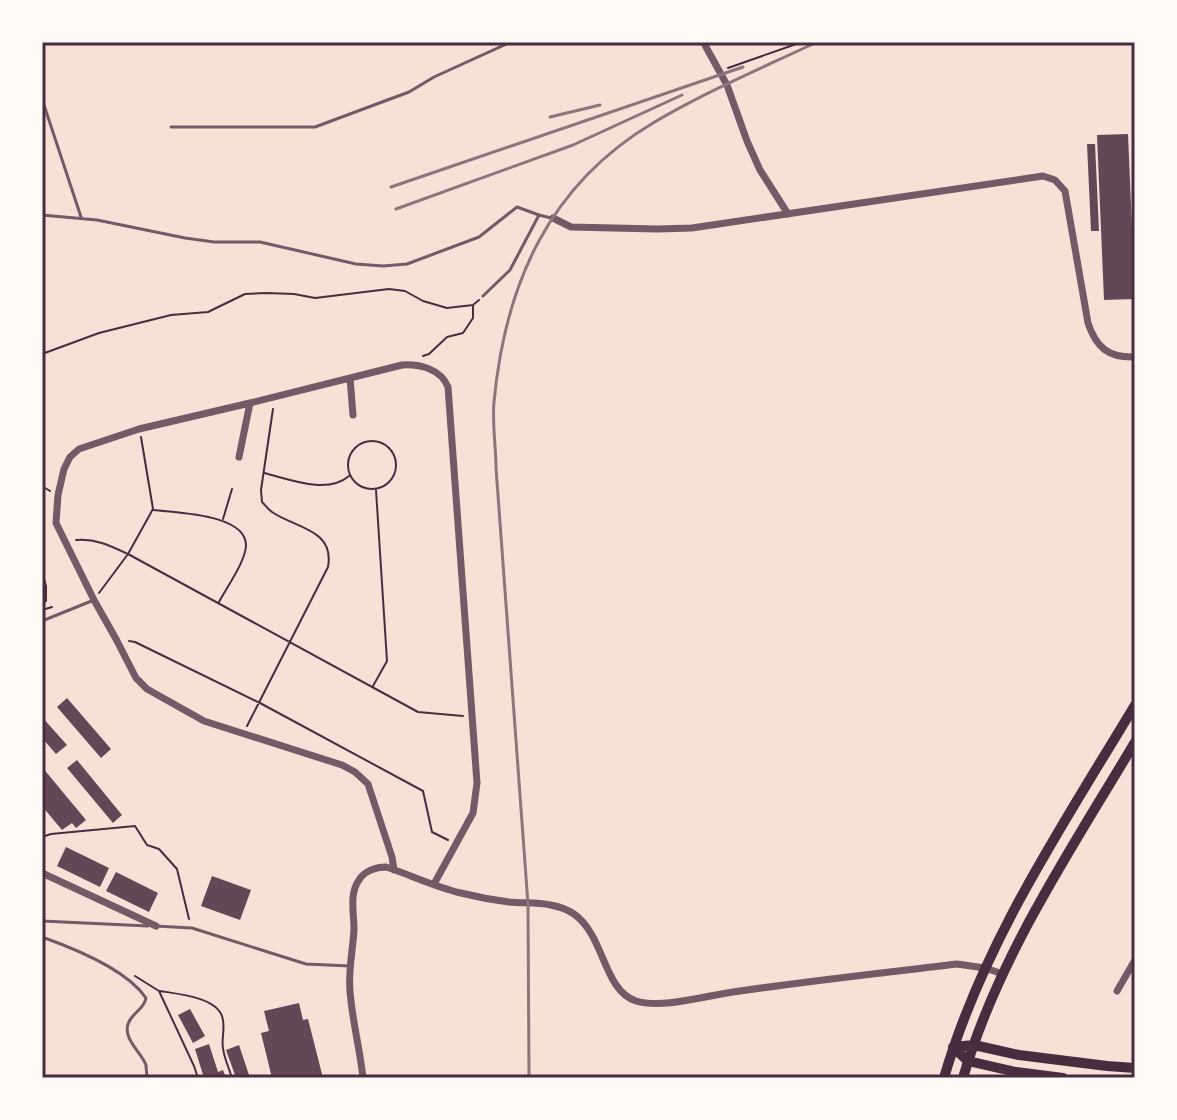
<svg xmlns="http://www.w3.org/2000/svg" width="1177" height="1120" font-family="Poppins,sans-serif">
<rect width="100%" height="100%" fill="#f7e1d7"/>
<!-- building -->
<path fill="#644757" d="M1128,134L1135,299L1104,300L1097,135Z
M1087,144H1095L1099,231H1091Z
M67,698L111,749L101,758L57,707Z
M42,717L67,745L56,754L42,738Z
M77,760L122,815L113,823L67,768Z
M42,767L86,820L76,828L72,823L62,830L42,806Z
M66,847L109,868L100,887L57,866Z
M116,872L158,893L149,912L106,891Z
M212,876L251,890L240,920L201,906Z
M299,1003L303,1020L308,1019L323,1078H272L261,1033L269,1031L264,1011Z
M190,1009L205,1036L193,1043L178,1015Z
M209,1044L218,1072L223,1070L226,1078H204L195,1049Z
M239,1045L250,1078H236L226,1050Z"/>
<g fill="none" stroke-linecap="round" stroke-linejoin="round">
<!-- path -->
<path stroke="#4a2c40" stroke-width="2" d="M728,68L802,42
M42,354L99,333L171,315L208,312L245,294L267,293L294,294L315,298L389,289L405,291L423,301L447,308L473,305L479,300
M423,356L429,354L447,337L463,333L473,318V306
M348 465a24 24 0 1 1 48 0a24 24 0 1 1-48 0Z
M264,473C289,479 327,495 349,476
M42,486L50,491
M154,510C177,513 247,514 246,546C245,562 227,587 219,602
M223,519L232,489
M76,540C95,538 111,546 128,554L418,712L463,716
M42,572L46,586V601L42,602
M99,593L128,554L153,509L141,437
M42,610L52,607
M129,641L135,642L260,703L423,791L432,832L448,840
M373,686L387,661L376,490
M247,726L328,567C335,529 295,528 272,512C268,509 265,505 262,502L261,490L273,409
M42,837L51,834L135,826L147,845L159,849L177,869L189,919
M135,976L159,991L194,1066L198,1078
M160,991C178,994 215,997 222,1016C226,1027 221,1039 223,1048C224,1058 229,1068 232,1078"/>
<!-- service -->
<path stroke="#755966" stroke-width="3" d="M698,42L706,47
M42,99L81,217
M171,127H315L409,92L434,77L511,42
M42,215L97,220L185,238L214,242H260L356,264L383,266L407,264L479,237L517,207L539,215
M483,296L510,270L539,215L551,218
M42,621L94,600
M42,921L148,926
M155,926L192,928L306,964L350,966
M42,937C73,948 127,970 146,998C144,1010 132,1012 128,1024C123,1039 141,1052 146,1065C146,1067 147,1076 147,1078"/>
<!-- minor -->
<path stroke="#755966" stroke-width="7" d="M706,47L727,85L747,141L760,170L788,214
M553,218L571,227L657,229L692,228L1043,176L1055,180L1065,191L1088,323C1096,347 1108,358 1135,357
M350,378L353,415
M239,457L250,403
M394,870L392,857L368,784L355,772L342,765L204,721L147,689L136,678L116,639L94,600L56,523L58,495L64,469L70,457L79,449L139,429L250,403L402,365C420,364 441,369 448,387L477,783L473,813L434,884
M42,873L156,926
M1117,991L1135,960
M363,1078C360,1049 352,1020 350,991C348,970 353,950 354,929C354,913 349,894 359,880C364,871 376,867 386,867C411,875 435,887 461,893C477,897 493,900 509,902C531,904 555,901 574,914C605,936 603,990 636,1001C663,1009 704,996 733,992C807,981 882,973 957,964L985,968L1003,974"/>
<!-- secondary -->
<path stroke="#4a2c40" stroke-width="10" d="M953,1047L974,1045L1019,1055L1107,1066L1135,1068
M953,1047L968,1061L1016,1072L1063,1078
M944,1078C983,943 1063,825 1135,705
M963,1078C998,957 1071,850 1135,742"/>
<!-- rail -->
<path stroke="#8f747c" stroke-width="3" d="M550,117L600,105
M391,187L743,67
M396,209L573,145L682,95
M529,1078L528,904L496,468C496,447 492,423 494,402C505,284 549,185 653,123C705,92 762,68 817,42"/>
</g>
<!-- border -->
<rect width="1177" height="1120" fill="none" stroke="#fffaf5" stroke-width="88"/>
<rect x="44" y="44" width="1089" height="1032" fill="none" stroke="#4a2c40" stroke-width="3"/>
</svg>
